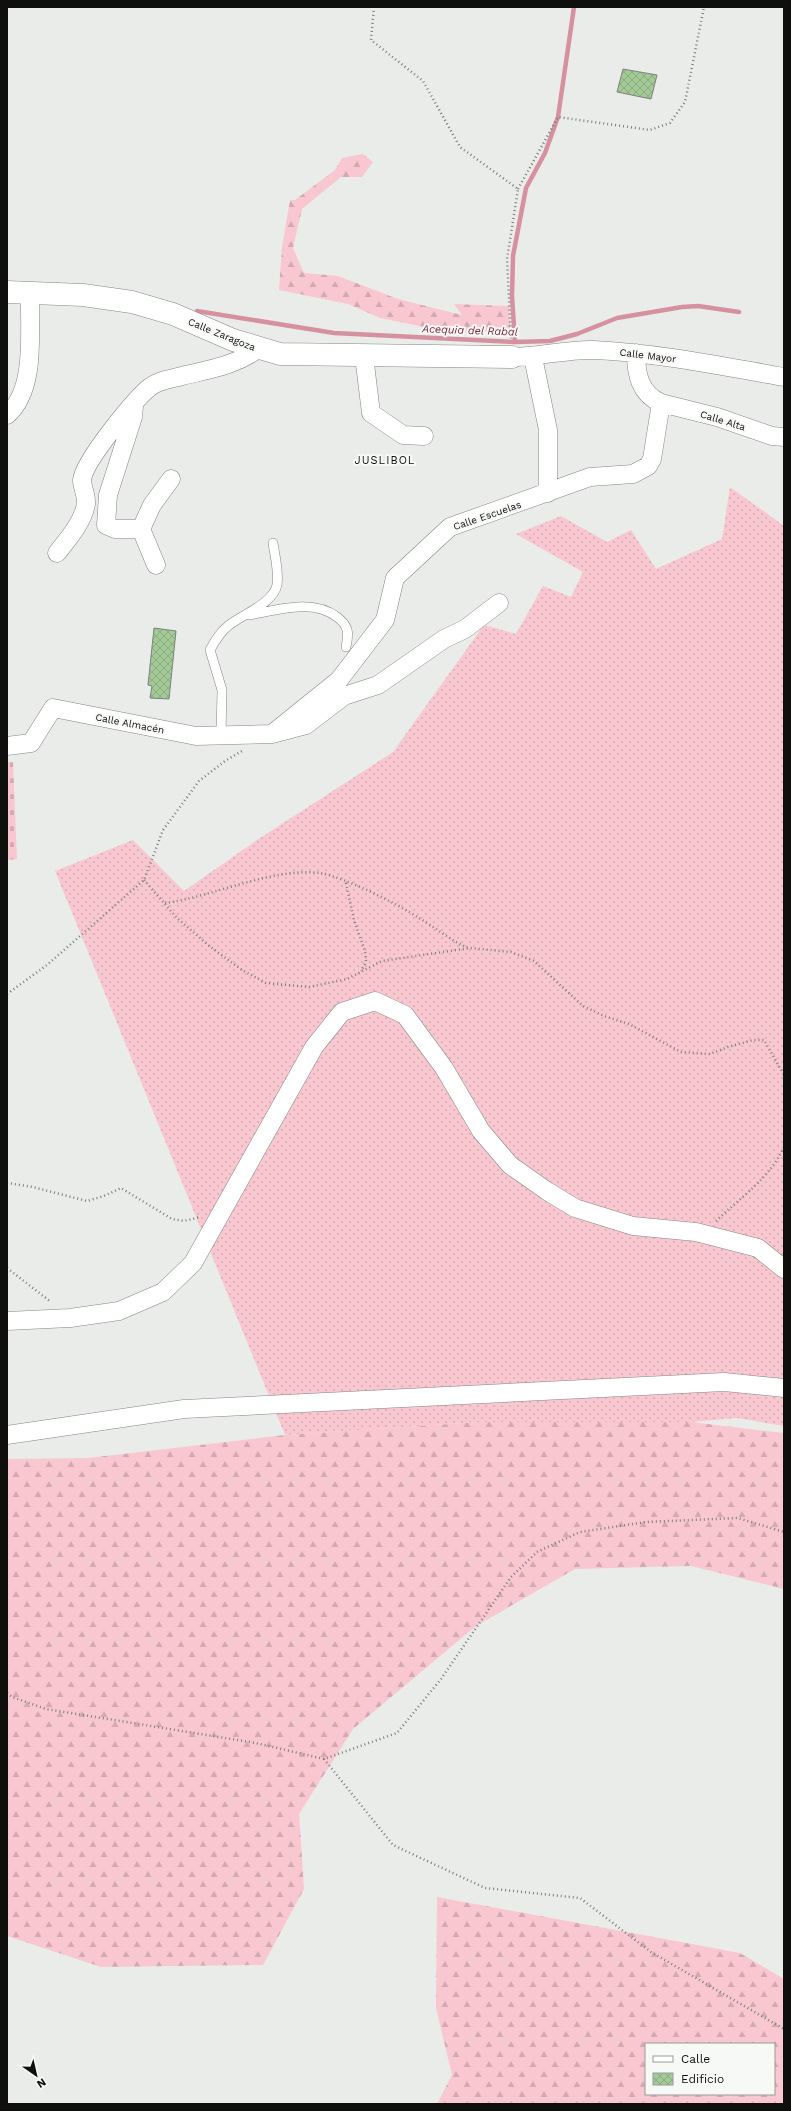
<svg xmlns="http://www.w3.org/2000/svg" width="791" height="2111" font-family="'Work Sans',sans-serif">
<defs>
<pattern id="grass-dots" width="8" height="8" patternUnits="userSpaceOnUse"><rect width="8" height="8" fill="#f9c7d0"/><path d="M2 2h.1M6 6h.1" fill="none" stroke="#d4aab1" stroke-width="1.8" stroke-linecap="round"/></pattern>
<pattern id="forest-firs" width="22" height="20" patternUnits="userSpaceOnUse"><rect width="22" height="20" fill="#f9c7d0"/><path d="M5 1l3.5 6h-7zM16 11l3.5 6h-7z" fill="#d4aab1"/></pattern>
<pattern id="cemetery-stones" width="16" height="16" patternUnits="userSpaceOnUse"><rect width="16" height="16" fill="#f9c7d0"/><path d="M2 7V4a2 2 0 0 1 4 0v3zM10 15v-3a2 2 0 0 1 4 0v3z" fill="#d4aab1"/></pattern>
<pattern id="building-cross-hatch" width="8" height="8" patternUnits="userSpaceOnUse"><rect width="8" height="8" fill="#a3ca96"/><path d="M0 0l8 8M0 8l8-8" fill="none" stroke="#8bac80"/></pattern>
</defs>
<rect width="100%" height="100%" fill="#eaece9"/>
<!-- grass -->
<path fill="url(#grass-dots)" d="M730,487L784,526V1426L737,1418L691,1422H479L285,1435L55,871L133,840L184,891L257,840L393,752L484,625L516,634L543,586L571,597L583,572L516,534L561,516L607,542L631,530L656,569L722,539Z"/>
<!-- forest -->
<path fill="url(#forest-firs)" fill-rule="evenodd" d="M363,154L373,162L362,177H341L302,209L293,248L304,273L338,276L398,299L462,315L454,304L509,306L510,330L454,333L380,318L348,304L279,290L282,247L290,200H295L335,170L342,158Z
M479,1422H691L784,1433V1589L691,1566L575,1569L476,1626L353,1729L299,1814L304,1889L263,1965L101,1967L7,1936V1459L88,1458L285,1435Z
M437,1897L740,1953L784,1979V2104H437L452,2075L436,2008ZM646,2044H774V2094H646Z"/>
<!-- cemetery -->
<path fill="url(#cemetery-stones)" d="M7,762H13L17,859L7,860Z"/>
<g fill="none" stroke-linecap="round" stroke-linejoin="round">
<!-- stream -->
<path stroke="#d5919f" stroke-width="4.5" d="M197,311L334,333L515,342L550,341L577,334L617,318L682,307L698,306L739,312
M515,342L512,296L513,256L526,188L545,153L558,117L574,7"/>
</g>
<!-- building -->
<path fill="url(#building-cross-hatch)" stroke="#7e807d" d="M623,69L657,75L651,99L617,92Z
M154,628L176,631L169,699L150,698L152,686L148,685Z"/>
<g fill="none" stroke-linecap="round" stroke-linejoin="round">
<!-- service casing -->
<g stroke="#848683" stroke-width="10">
<path id="service" d="M249,615C277,610 313,598 337,617C349,626 349,633 346,647
M221,735L222,690L210,650C215,641 220,632 228,626C241,615 273,604 277,585C279,571 275,557 273,543"/>
</g>
<!-- minor casing -->
<g stroke="#848683" stroke-width="19">
<path id="minor" d="M364,356L371,413L403,435L424,436
M512,357C539,357 568,349 594,350C658,353 721,366 784,377
M533,357L548,430V493
M661,403L717,417L772,436L784,437
M134,406L133,417L108,495L106,525L115,529H141
M7,415C37,389 29,330 30,294
M57,553C68,539 83,522 86,504C87,495 82,488 82,480C84,461 135,399 150,387C159,380 171,379 182,376C211,369 234,366 258,349
M156,565L141,529L152,505L171,479
M272,734L339,680L385,620L395,578L450,527L590,477L633,474L648,466L652,459L661,403C640,394 636,374 636,353
M7,746L31,743L53,708L196,736L272,734L306,725L344,696L378,685L444,639L465,629L499,603
M7,1321L70,1318L119,1311L163,1292L193,1263L314,1047L342,1012L375,1001L405,1015L444,1068L481,1131L510,1165L547,1191L575,1208L633,1226L696,1232L758,1248L784,1269
M7,1435L184,1409L724,1382L784,1388"/>
</g>
<!-- tertiary casing -->
<g stroke="#848683" stroke-width="23">
<path id="tertiary" d="M7,292L83,295L132,302L173,314L233,340L280,354L512,357"/>
</g>
<!-- path -->
<path stroke="#7d7e7c" stroke-width="2.5" stroke-dasharray="1 3" stroke-linecap="butt" d="M374,7L371,40L423,81L460,147L518,189L507,259L511,339
M518,189L558,117L650,130L670,123L685,102L704,7
M144,880L177,918L208,945L242,970L266,983L309,987L347,979L382,961L470,948L511,952L534,961L583,1006L604,1016L629,1024L681,1052L710,1054L728,1047L753,1040H764L784,1075
M346,883L354,920L365,951L366,962L361,971
M165,903C212,897 273,867 320,873C344,877 398,904 419,918C436,928 450,940 468,948
M7,994L47,965L144,880L163,830L199,781L225,761L242,751
M7,1183L33,1187L87,1201L104,1196L121,1188L172,1219L184,1221L200,1217
M716,1221C741,1197 769,1179 784,1147
M7,1268L51,1302
M7,1693L12,1697L46,1709L256,1743L324,1759L397,1733L441,1679L511,1577L537,1552L580,1532L646,1522L738,1518L784,1532
M324,1759L393,1845L485,1888L580,1898L651,1952L784,2029"/>
<!-- service -->
<use href="#service" stroke="#fff" stroke-width="9"/>
<!-- minor -->
<use href="#minor" stroke="#fff" stroke-width="18"/>
<!-- tertiary -->
<use href="#tertiary" stroke="#fff" stroke-width="22"/>
</g>
<g text-anchor="middle" stroke-width="4" stroke-linejoin="round" paint-order="stroke">
<!-- street labels -->
<g font-size="10" fill="#0f0f0e" stroke="#f7f9f6">
<text transform="translate(222 334) rotate(22)" y="4">Calle Zaragoza</text>
<text transform="translate(648 355) rotate(7)" y="4">Calle Mayor</text>
<text transform="translate(723 420) rotate(17)" y="4">Calle Alta</text>
<text transform="translate(487 515) rotate(-19)" y="4">Calle Escuelas</text>
<text transform="translate(130 723) rotate(11)" y="4">Calle Almacén</text>
</g>
<!-- water labels -->
<g font-size="11" font-style="italic" fill="#7a2941" stroke="#f7f9f6">
<text transform="translate(470 330) rotate(2)" y="4">Acequia del Rabal</text>
</g>
<!-- neighbourhood labels -->
<g font-size="11" letter-spacing="1" fill="#0f0f0e" stroke="#f7f9f6">
<text x="385" y="464">JUSLIBOL</text>
</g>
</g>
<!-- border -->
<rect width="791" height="2111" fill="none" stroke="#0f0f0e" stroke-width="16"/>
<!-- legend -->
<rect x="645" y="2043" width="130" height="52" fill="#f7f9f6" stroke="#9a9b99"/>
<rect x="653" y="2056" width="20" height="6" fill="#ffffff" stroke="#9a9b99"/>
<text x="681" y="2063" font-size="12" fill="#0f0f0e">Calle</text>
<rect x="653" y="2073" width="20" height="12" fill="url(#building-cross-hatch)" stroke="#9a9b99"/>
<text x="681" y="2083" font-size="12" fill="#0f0f0e">Edificio</text>
<!-- north arrow -->
<g transform="translate(36 2075) rotate(146)" stroke="#f7f9f6" stroke-width="3" paint-order="stroke">
<path d="M0-3L7 15L0 10L-7 15Z" fill="#0f0f0e"/>
<text y="-6" font-size="11" font-weight="bold" text-anchor="middle" fill="#0f0f0e">N</text>
</g>
</svg>
